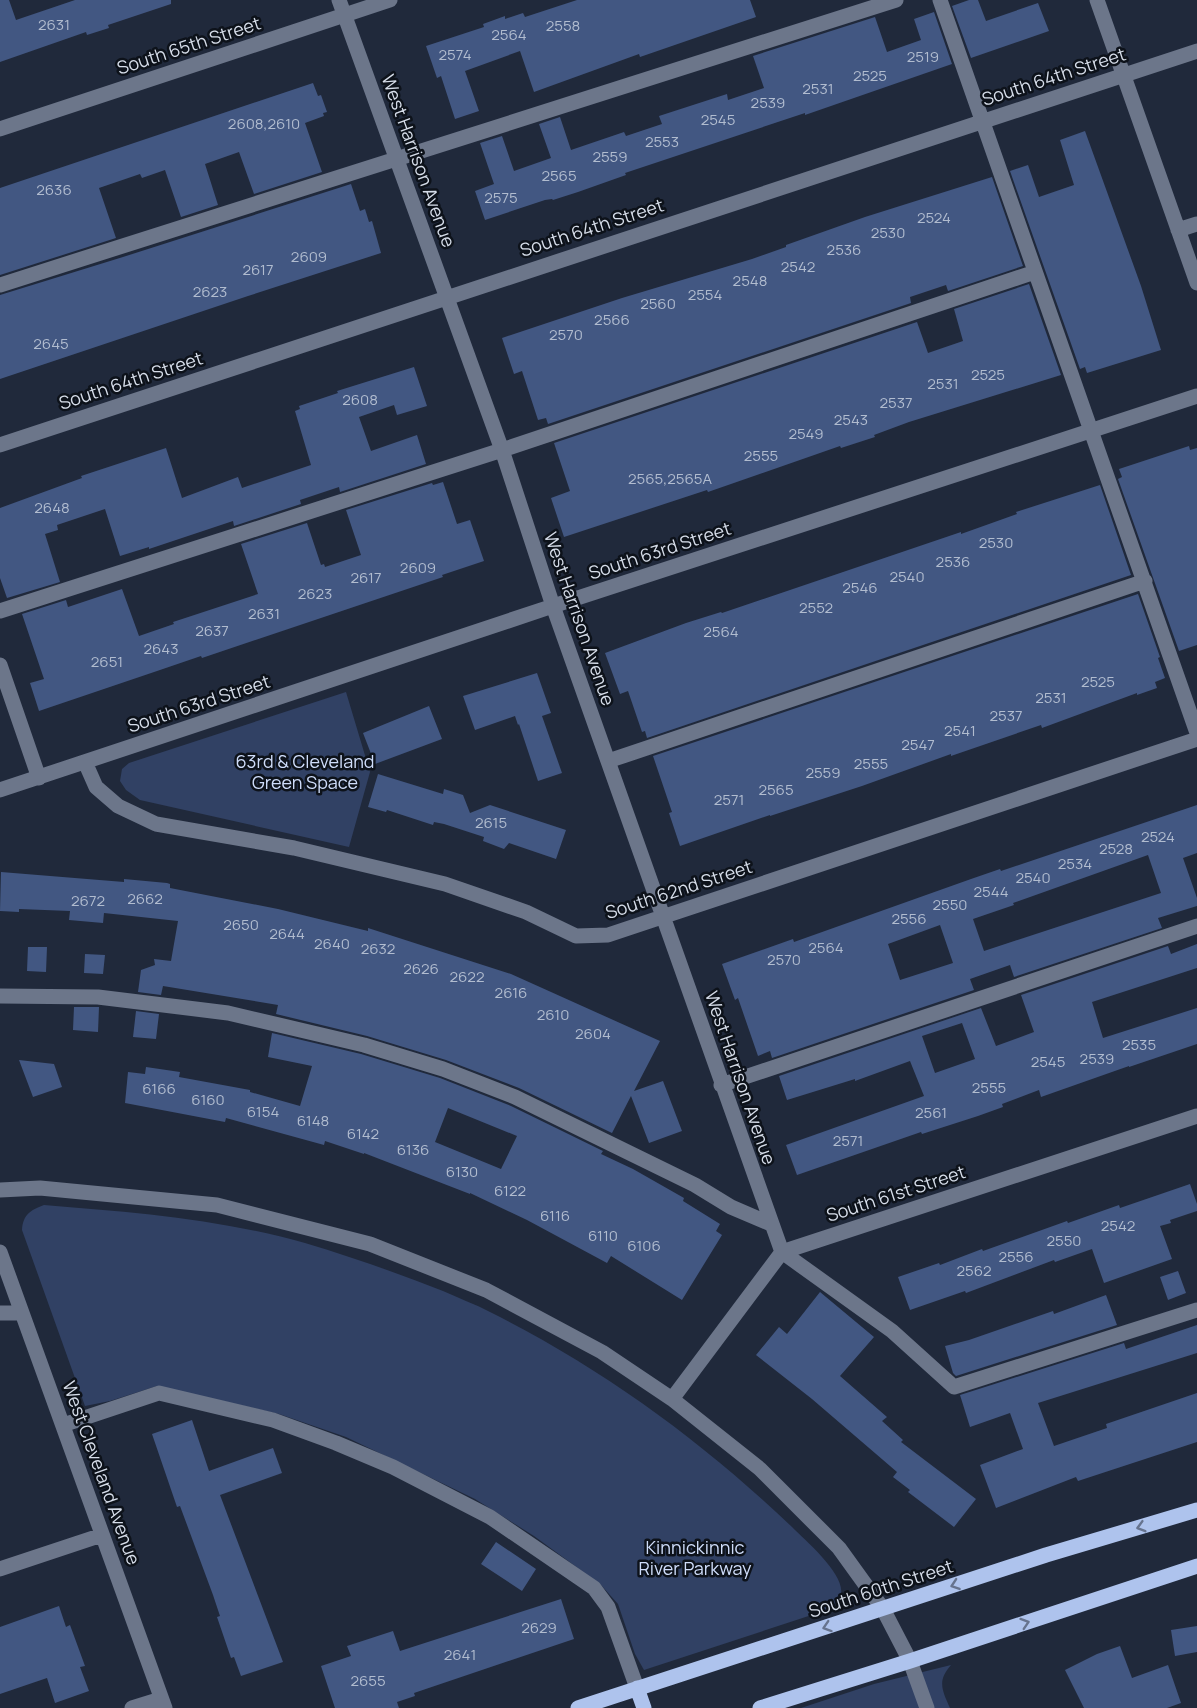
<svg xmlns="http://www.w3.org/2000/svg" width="1197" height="1708" font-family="Manrope,sans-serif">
<rect width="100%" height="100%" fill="#20293b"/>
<!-- green -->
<path fill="#314164" d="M346,692L370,772L349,847L140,800L126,790L120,781L122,769L129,763Z
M44,1205C131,1212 220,1219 305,1243C352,1257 397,1273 443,1291C458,1298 475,1304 490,1312C602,1368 702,1441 792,1527C806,1541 845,1574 841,1594C839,1600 834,1605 830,1609L644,1670L635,1654L618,1604L601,1585L534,1536L475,1499L346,1437L279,1414L157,1386L110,1401L85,1406L22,1230C23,1215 30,1210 44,1205Z
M951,1665C937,1681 942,1690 950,1708H801L874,1684Z"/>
<!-- building -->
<path fill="#425782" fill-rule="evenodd" d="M0,0H9L16,20L75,0H171V4L108,25L109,28L87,35L86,32L0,62Z
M577,0H750L756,17L640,57L639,54L534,92L520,51L465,71L479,111L455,119L441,76L437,78L426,46L484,27L483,24L505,16V19L523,13L525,17Z
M969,0H978L986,21L1038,3L1049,31L971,58L952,6Z
M934,12L952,64L805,115V113L625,173L626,175L578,192L553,200L552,199L545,200L485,220L475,191L494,184L480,143L502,136L514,171L551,158L539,124L560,117L571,150L624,132L626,136L662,124L659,116L727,94L728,100L764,88L753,56L875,17L887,52L921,40L914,19Z
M313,83L318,96L321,95L327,112L323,113L324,116L305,123L322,172L254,194L239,152L205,164L218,205L181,217L165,170L142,178L140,174L99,188L116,238L0,275V188Z
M1085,131L1141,286L1161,350L1087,373L1085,367L1080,369L1010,171L1028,165L1039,197L1074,185L1060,140Z
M992,177L1023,266L948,291L946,285L910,297L911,303L548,424L546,418L538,420L522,371L514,374L502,338L622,298L752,259L786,247V245L865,217Z
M351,184L360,211L365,209L369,222L372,221L381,253L248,296L0,379V295L123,257Z
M1029,284L1061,375L909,422L874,435L875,437L841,448L840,446L708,492L707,490L564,537L551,498L570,491L554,443L917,322L928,353L963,341L954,309Z
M414,367L427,406L397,415L394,405L359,417L371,451L417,435L426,464L340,492L339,487L300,500L301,504L234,526L233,521L149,549V547L120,556L105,509L57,525L58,530L45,534L60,582L7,598L0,578V508L82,478L81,476L166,448L182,498L238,477L242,488L311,465L295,411L300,409L299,406L338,393L337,391Z
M1189,446L1190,450L1197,448V645L1179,651L1118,479L1122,477L1119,469Z
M443,482L457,524L470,520L484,561L442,575L443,577L202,658L201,656L160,670L39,711L30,683L44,679L22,614L66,600L68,607L122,589L139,636L174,624L173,622L258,594L241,544L307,523L321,565L324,564L325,567L361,555L346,510L432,483L433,485Z
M1100,485L1131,575L647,738L645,731L642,732L628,691L620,694L605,653L686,623L721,612L722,613L961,532V534L1017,514L1016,512Z
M1138,594L1160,657L1158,658L1165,678L1155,682L1157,688L1137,695V693L1042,728L1041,725L951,756V754L862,786L770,816V815L680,846L669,813L672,812L653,756Z
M537,673L551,713L542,716L562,773L538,781L519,724L518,725L515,716L475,730L463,696Z
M429,706L442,739L375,764L363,733Z
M378,774L443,794L444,789L463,795L470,813L490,805L566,830L556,859L509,843L504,849L483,841L484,837L444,824L434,822L433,825L387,810L386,812L368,807Z
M1197,805V853L1183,858L1197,898V906L1158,918L1162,928L1014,977L1010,965L970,979L974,990L772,1058L770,1051L758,1056L738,998L735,1000L722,964L793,939L794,942L971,879L1000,869L1001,871ZM1148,855L1161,893L984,951L973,919L1014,905L1013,903ZM940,925L953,963L900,980L888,944Z
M1,872L124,882V879L167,883L170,884V888L278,909L368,931V928L511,974L660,1041L634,1091L663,1081L682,1131L649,1143L631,1096L612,1133L519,1088L446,1060L367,1036L276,1014L278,1005L163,986L161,995L138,992L141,970L155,965L154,959L171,961L178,921L104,913L103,923L69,920L70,911L19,909V912L0,911Z
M1197,944V968L1092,1002L1103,1038L1197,1008V1044L1129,1067V1066L1041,1097L1039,1090L1002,1104L1003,1107L978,1116L922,1134L921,1132L797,1175L786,1145L924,1096L910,1061L855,1081V1079L787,1100L779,1076L981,1008L996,1046L1034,1032L1021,995L1168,946L1171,954ZM962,1023L975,1059L935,1073L922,1036Z
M28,947H47L46,972L27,971Z
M85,954L105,955L103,974L84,973Z
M74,1007H99L98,1032L73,1030Z
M136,1011L159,1014L156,1039L133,1037Z
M272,1033L361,1054L440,1078L511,1106L603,1151L601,1154L633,1169L684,1198L683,1201L720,1224L716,1231L722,1235L682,1300L611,1256L607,1263L527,1220L470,1193V1194L364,1153V1154L325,1141L324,1145L226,1118L225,1122L125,1103L128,1072L145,1074L146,1067L180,1072L179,1077L250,1090V1092L300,1106L312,1066L268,1057ZM448,1108L517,1136L501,1169L435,1142Z
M19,1060L54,1064L62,1087L33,1097Z
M1190,1184L1197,1204V1211L1170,1220L1171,1223L1160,1226L1172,1259L1104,1283L1092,1249L1055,1262L1054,1260L966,1293L965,1291L910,1310L898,1277L939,1263L940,1265L982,1249L983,1251L1067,1221L1068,1223L1119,1205L1120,1208Z
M1178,1271L1186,1293L1168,1300L1160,1277Z
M820,1292L874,1337L840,1376L887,1417L882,1421L903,1440L901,1442L976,1499L954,1527L908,1492L910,1490L893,1477L897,1472L812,1399L756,1355L779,1327L787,1334Z
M1106,1295L1117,1325L956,1376L953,1373L945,1346L969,1340L1053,1311L1054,1314Z
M1197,1325V1353L1038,1403L1054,1446L1107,1428L1106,1424L1197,1393V1442L1078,1481L1076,1477L996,1508L980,1465L1023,1449L1010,1413L970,1427L960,1395L1124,1343L1126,1349Z
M192,1420L209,1471L273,1448L282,1473L220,1495L283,1662L241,1676L234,1657L231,1658L217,1617L220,1616L213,1595L180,1506L177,1507L152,1434Z
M496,1542L536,1569L522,1591L481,1564Z
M561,1599L574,1639L414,1693L415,1696L397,1702L399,1708H335L321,1666L351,1656L347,1646L393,1631L400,1651Z
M59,1606L66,1627L70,1625L85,1666L80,1667L89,1691L55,1703L47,1678L0,1694V1627Z
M1197,1626V1652L1175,1656L1171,1630Z
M1120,1646L1132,1678L1168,1665L1181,1703L1167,1708H1084L1065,1670L1097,1654Z"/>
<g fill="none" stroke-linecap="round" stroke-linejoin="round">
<!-- minor -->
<path stroke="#6c768a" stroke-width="15" d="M339,0L502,450L553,606L782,1252L892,1331L954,1387L1197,1310
M940,0L1197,733
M1097,0L1197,283
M0,129L390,0
M1178,230L1197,224
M0,285L896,0
M0,445L1197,51
M0,611L502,450L1035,272
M0,665L39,778
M608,761L1145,581
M85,762L96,787L118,806L156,824L294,848L445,884L526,912L576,936L608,935L638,925L1197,739
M0,790L553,606L1197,396
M0,996L98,997L228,1013L364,1045L443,1069L515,1097L695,1185L731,1207L771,1224
M721,1085L1197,926
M0,1190L40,1188L217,1205L370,1244L486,1290L602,1352L672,1399L760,1469L839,1548L883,1609L910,1661L927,1708
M0,1252L165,1708
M0,1313H22
M672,1399L782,1252L1197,1116
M63,1425L159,1393L273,1420L336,1443L393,1467L490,1517L594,1588L608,1607L637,1688
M0,1569L102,1535
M132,1708L161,1699"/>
<!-- major -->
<path stroke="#aec3ed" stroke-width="15" d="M637,1688L644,1708
M578,1708L1046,1555L1197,1510
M760,1708L910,1661L1197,1566"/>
</g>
<!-- one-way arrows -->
<defs><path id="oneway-chevron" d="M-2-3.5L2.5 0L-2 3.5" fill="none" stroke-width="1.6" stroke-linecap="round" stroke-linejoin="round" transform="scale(1.5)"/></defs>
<g stroke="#66738e">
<use href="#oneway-chevron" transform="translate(1141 1527) rotate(164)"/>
<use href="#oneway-chevron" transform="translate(955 1585) rotate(161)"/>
<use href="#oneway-chevron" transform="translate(1025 1623) rotate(-18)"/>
<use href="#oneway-chevron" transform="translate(827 1627) rotate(162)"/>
</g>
<g text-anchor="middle" stroke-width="5" stroke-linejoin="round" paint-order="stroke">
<!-- number labels -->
<g font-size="15" fill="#b1bccf">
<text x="54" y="30">2631</text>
<text x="563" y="31">2558</text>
<text x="509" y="40">2564</text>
<text x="455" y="60">2574</text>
<text x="923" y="62">2519</text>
<text x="870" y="81">2525</text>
<text x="818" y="94">2531</text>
<text x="768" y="108">2539</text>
<text x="718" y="125">2545</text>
<text x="264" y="129">2608,2610</text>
<text x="662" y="147">2553</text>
<text x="610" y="162">2559</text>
<text x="559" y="181">2565</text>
<text x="54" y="195">2636</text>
<text x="501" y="203">2575</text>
<text x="934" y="223">2524</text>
<text x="888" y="238">2530</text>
<text x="844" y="255">2536</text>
<text x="309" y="262">2609</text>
<text x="798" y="272">2542</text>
<text x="258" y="275">2617</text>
<text x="750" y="286">2548</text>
<text x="210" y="297">2623</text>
<text x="705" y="300">2554</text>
<text x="658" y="309">2560</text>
<text x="612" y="325">2566</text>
<text x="566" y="340">2570</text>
<text x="51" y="349">2645</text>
<text x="988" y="380">2525</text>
<text x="943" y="389">2531</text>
<text x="360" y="405">2608</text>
<text x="896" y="408">2537</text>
<text x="851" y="425">2543</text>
<text x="806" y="439">2549</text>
<text x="761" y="461">2555</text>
<text x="670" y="484">2565,2565A</text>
<text x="52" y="513">2648</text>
<text x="996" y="548">2530</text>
<text x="953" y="567">2536</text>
<text x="418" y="573">2609</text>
<text x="907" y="582">2540</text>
<text x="366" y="583">2617</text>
<text x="860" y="593">2546</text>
<text x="315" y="599">2623</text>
<text x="816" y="613">2552</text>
<text x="264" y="619">2631</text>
<text x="212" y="636">2637</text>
<text x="721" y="637">2564</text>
<text x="161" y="654">2643</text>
<text x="107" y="667">2651</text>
<text x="1098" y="687">2525</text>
<text x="1051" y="703">2531</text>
<text x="1006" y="721">2537</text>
<text x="960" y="736">2541</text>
<text x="918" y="750">2547</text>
<text x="871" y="769">2555</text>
<text x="823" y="778">2559</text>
<text x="776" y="795">2565</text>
<text x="729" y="805">2571</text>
<text x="491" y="828">2615</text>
<text x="1158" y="842">2524</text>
<text x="1116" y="854">2528</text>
<text x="1075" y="869">2534</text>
<text x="1033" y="883">2540</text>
<text x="991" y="897">2544</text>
<text x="145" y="904">2662</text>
<text x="88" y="906">2672</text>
<text x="950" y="910">2550</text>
<text x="909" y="924">2556</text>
<text x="241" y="930">2650</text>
<text x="287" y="939">2644</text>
<text x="332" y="949">2640</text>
<text x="826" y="953">2564</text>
<text x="378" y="954">2632</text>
<text x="784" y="965">2570</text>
<text x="421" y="974">2626</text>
<text x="467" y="982">2622</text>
<text x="511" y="998">2616</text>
<text x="553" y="1020">2610</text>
<text x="593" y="1039">2604</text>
<text x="1139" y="1050">2535</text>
<text x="1097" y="1064">2539</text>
<text x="1048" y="1067">2545</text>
<text x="989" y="1093">2555</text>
<text x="159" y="1094">6166</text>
<text x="208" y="1105">6160</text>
<text x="263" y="1117">6154</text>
<text x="931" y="1118">2561</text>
<text x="313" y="1126">6148</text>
<text x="363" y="1139">6142</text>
<text x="848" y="1146">2571</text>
<text x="413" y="1155">6136</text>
<text x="462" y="1177">6130</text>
<text x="510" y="1196">6122</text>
<text x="555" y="1221">6116</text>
<text x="1118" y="1231">2542</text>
<text x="603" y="1241">6110</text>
<text x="1064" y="1246">2550</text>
<text x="644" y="1251">6106</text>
<text x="1016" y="1262">2556</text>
<text x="974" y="1276">2562</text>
<text x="539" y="1633">2629</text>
<text x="460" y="1660">2641</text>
<text x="368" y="1686">2655</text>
</g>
<!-- street labels -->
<g font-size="18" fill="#d6dde9" stroke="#0d121a">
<text transform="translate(189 46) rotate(-18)" y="6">South 65th Street</text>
<text transform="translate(1054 77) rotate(-18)" y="6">South 64th Street</text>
<text transform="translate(418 161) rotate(70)" y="6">West Harrison Avenue</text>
<text transform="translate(592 228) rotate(-18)" y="6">South 64th Street</text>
<text transform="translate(131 381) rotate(-18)" y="6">South 64th Street</text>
<text transform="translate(660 551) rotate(-18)" y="6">South 63rd Street</text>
<text transform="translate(579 619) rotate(71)" y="6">West Harrison Avenue</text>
<text transform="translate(199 704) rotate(-18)" y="6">South 63rd Street</text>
<text transform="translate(679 890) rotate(-18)" y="6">South 62nd Street</text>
<text transform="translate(740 1078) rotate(71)" y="6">West Harrison Avenue</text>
<text transform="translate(896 1194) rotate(-18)" y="6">South 61st Street</text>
<text transform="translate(101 1473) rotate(70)" y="6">West Cleveland Avenue</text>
<text transform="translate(881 1589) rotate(-18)" y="6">South 60th Street</text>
</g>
<!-- park labels -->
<g font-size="18" fill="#cfddfa" stroke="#0d121a">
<text x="305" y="768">63rd &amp; Cleveland<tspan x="305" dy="21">Green Space</tspan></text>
<text x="695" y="1554">Kinnickinnic<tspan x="695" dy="21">River Parkway</tspan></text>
</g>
</g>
</svg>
